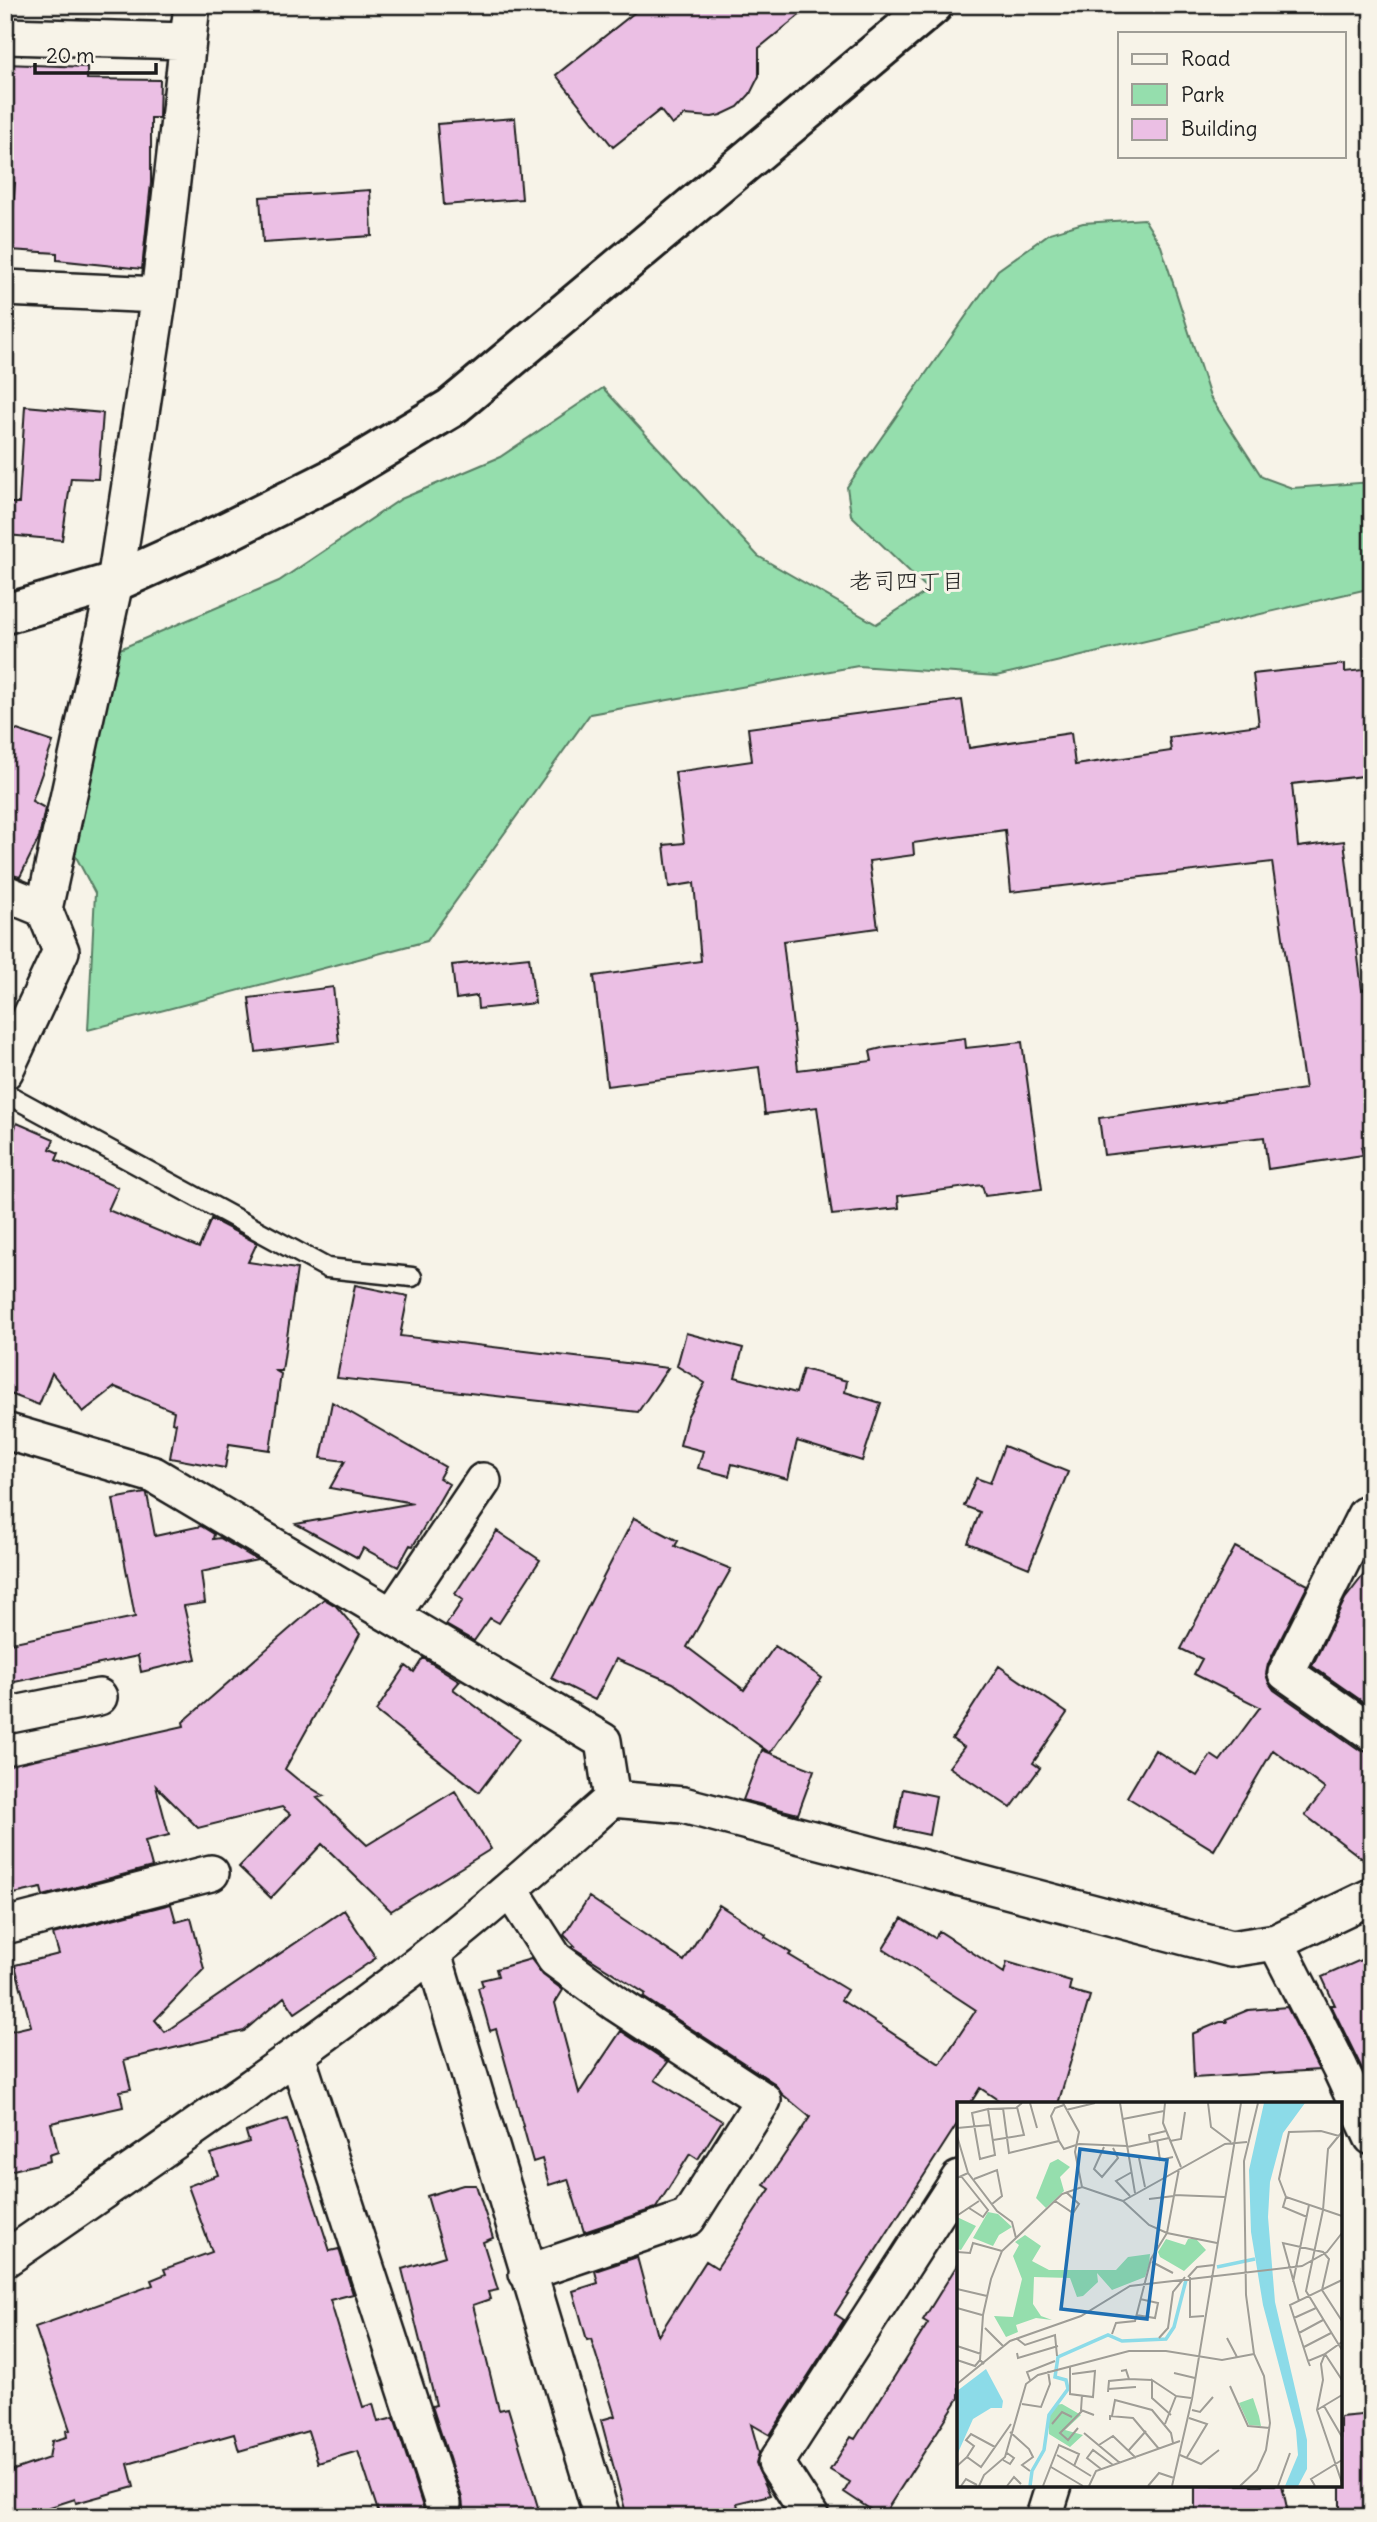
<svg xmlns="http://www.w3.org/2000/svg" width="1377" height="2522" font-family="Delius,'Klee One',sans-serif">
<rect width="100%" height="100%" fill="#f7f3e8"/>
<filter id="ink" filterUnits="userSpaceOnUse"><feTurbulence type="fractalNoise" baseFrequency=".0143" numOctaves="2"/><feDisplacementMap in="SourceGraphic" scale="14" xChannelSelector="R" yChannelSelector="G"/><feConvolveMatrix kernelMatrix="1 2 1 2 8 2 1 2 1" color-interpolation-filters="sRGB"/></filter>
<g filter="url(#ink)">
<!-- green -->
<path fill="#95dead" stroke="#587d64" stroke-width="2" d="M1144,219L1161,246L1210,397L1262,477L1292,488L1372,482V588L996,676L858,666L590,714L427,941L88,1030L95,893L75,855L113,652L279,581L401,499L500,457L603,388L758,556L876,624L929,590L851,515L847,487L998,270L1050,233L1083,223Z"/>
<!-- building -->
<path fill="#ebbfe4" stroke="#1c1c1c" stroke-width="2" d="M644,5H812L759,48V76L750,94L738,107L721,115L712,117L685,115L672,125L660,110L613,147L556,75Z
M5,64L87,67V79L160,80L159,118H151V183L142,269L57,260V253L10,250L15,183L5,182L10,108H5Z
M515,118L522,199L444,205L437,124Z
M370,190L372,236L263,243L260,197Z
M25,406L103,413L98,479L71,478L62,540L7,535L10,503H19Z
M1345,664V672L1372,669V775L1292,784L1298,847L1344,841L1362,990L1372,988V1146L1361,1147L1363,1155L1268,1169L1264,1137L1104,1155L1099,1118L1305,1089L1272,862L1011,892L1005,830L913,843L914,855L869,861L878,928L783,941L798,1070L872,1061L870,1051L886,1047L965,1038L966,1048L1022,1042L1042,1189L985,1196L982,1185L898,1196L899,1208L832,1215L817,1107L765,1114L759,1067L607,1086L594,976L701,961L694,883L669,887L664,845L684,843L675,772L752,761L748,728L962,700L969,748L1071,733L1075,765L1171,751L1169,737L1259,725L1253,674Z
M5,726L53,742L32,801L45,808L39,838L20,877L5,873Z
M529,957L535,1003L478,1009L477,996L456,999L452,965Z
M333,987L339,1042L256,1052L249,998Z
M17,1123L54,1139L50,1149L59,1153L56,1160L118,1188L108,1210L199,1248L211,1219L257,1243L248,1262L297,1269L282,1371H276L281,1374L270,1450L229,1444L225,1468L170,1458L176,1423L172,1422L174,1411L115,1387L83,1412L52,1373L39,1405L5,1392V1151Z
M355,1285L408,1296L400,1336L668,1368L638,1412L337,1378Z
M686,1333L743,1348L735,1377L796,1393L803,1369L847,1381L845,1392L881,1403L862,1461L797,1441L788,1479L732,1464L729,1476L698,1468L703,1451L680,1445L687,1417L705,1383L677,1366Z
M332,1402L445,1467L439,1478L449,1484L413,1546L410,1545L398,1567L363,1548L358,1558L296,1524L413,1503L330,1488L345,1461L321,1458Z
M1004,1446L1068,1472L1029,1568L968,1543L980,1512L964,1506L976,1478L990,1483Z
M145,1493L147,1494L155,1536L201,1526L214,1534L213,1539L220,1538L257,1560L201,1572L205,1603L184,1606L196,1659L141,1672L138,1656L5,1684V1644L135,1617L113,1499Z
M634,1518L678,1541L675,1546L731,1569L687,1647L744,1690L775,1646L822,1678L770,1753L673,1683L616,1659L595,1700L551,1678Z
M497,1531L540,1560L499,1623L490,1618L474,1641L446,1625L463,1600L455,1594Z
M1235,1547L1308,1585L1268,1664L1266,1674L1269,1683L1274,1690L1360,1750L1372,1753V1866L1305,1815L1325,1789L1273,1750L1214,1850L1127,1797L1155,1750L1197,1776L1211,1755L1220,1761L1260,1707L1194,1674L1202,1659L1181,1649Z
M1372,1564V1708L1312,1666L1345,1599Z
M324,1599L336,1606L360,1634L285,1769L297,1779L324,1796L317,1798L367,1845L455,1791L491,1849L391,1911L322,1844L271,1898L239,1867L290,1814L282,1807L198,1828L156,1786L169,1835L145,1841L152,1867L43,1896L41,1888L5,1896V1766L184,1726L183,1722Z
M423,1658L460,1681L453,1689L519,1739L479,1792L376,1711L406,1666L414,1672Z
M999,1666L1067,1713L1033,1763L1040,1768L1011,1808L949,1767L964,1747L952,1739Z
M762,1750L814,1770L798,1814L743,1800Z
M903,1789L936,1796L929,1835L896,1828Z
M589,1897L684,1961L719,1905L766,1935L765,1937L791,1953L789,1955L847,1990L841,2000L940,2064L976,2010L883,1949L902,1918L935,1938L939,1931L1004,1973L1007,1962L1071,1981L1069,1990L1090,1996L1058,2104H1004L980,2088L970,2104H959V2121L835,2314L844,2320L770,2435L751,2424L759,2453L756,2464L770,2495L737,2503L738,2507L706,2517H627L601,2420L615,2416L591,2339L587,2340L573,2291L598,2283L595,2271L637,2257L658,2336L706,2261L717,2268L770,2189L764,2185L810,2117L782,2094L774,2083L643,1997L646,1994L572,1947L575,1946L564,1935Z
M171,1904L176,1922L191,1918L204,1969L155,2020L165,2032L344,1910L376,1958L295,2013L284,1997L244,2031L124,2060L131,2089L120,2091L123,2107L51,2123L58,2152L49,2155L50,2161L5,2172V2032L31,2026L15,1965L59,1954L53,1934Z
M1372,1955V2089L1331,2005H1335L1322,1977Z
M531,1959L543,1975L563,1990L555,2003L579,2093L621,2031L668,2062L655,2080L722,2121L698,2159L690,2154L656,2208L584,2232L568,2179L549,2185L542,2159L533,2162L496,2029L490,2031L478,1988L483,1986L481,1980L498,1976L496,1969Z
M1287,2007L1319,2070L1194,2078L1192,2034L1220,2022H1227L1226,2019L1248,2010Z
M287,2119L330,2251L339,2249L353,2294L330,2300L363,2407L373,2404L378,2422L394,2418L424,2510L428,2517H380L358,2451L318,2463L308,2431L239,2451L234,2434L128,2464L134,2487L76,2503L75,2499L19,2517H5V2473L49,2458L52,2441L67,2437L66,2431L70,2430L35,2327L153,2285L151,2280L166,2274L164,2269L212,2252L188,2186L218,2175L211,2154L249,2142L246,2132Z
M463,2185H476L493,2238L483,2242L498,2290L488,2292L490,2299L473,2305L499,2410L508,2408L541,2517H458L463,2507L462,2498L432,2406L436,2405L402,2269L445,2256L427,2196Z
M959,2262V2398L882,2517L844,2492L850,2482L830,2470L851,2437L855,2439L928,2323L923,2320Z
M1372,2414V2517H1340V2417Z
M1195,2485H1282L1289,2517H1195Z"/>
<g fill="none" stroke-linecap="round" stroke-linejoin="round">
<!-- lane casing -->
<g stroke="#1c1c1c" stroke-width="23">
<path id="lane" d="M5,1093L327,1268L412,1277"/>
</g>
<!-- street casing -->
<g stroke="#1c1c1c" stroke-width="40">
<path id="street" d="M5,36L187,41
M5,288L159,295
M5,893L44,909
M5,1071L61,951L44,909L115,582L159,295L192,5
M5,1431L154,1475L603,1741L612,1799
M1372,1518L1365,1515L1286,1673L1372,1733
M392,1616L483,1481
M5,1716L99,1697
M510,1889L555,1959L617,2004L763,2100L688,2218L527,2273
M5,1926L211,1873
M1276,1942L1372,1896
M433,1953L602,2517
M297,2056L443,2504
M5,2259C149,2159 293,2061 431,1954C494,1905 552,1852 612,1799L683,1805L1231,1949L1276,1942L1340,2068L1372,2137
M811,2517L776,2463L959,2179
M1044,2517L1054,2485"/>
</g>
<!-- secondary casing -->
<g stroke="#1c1c1c" stroke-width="44">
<path id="secondary" d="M5,614L115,582L228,531L334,478L451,408L933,5"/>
</g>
<!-- lane -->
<use href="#lane" stroke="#f7f3e8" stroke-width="18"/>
<!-- street -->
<use href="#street" stroke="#f7f3e8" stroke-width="35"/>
<!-- secondary -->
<use href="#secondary" stroke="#f7f3e8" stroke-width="38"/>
</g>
</g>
<g text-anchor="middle" stroke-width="6" stroke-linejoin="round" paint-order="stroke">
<!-- neighbourhood labels -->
<g font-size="23" fill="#1c1c1c" stroke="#f7f3e8">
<text x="907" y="589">老司四丁目</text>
</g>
</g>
<!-- overview -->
<g transform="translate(957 2102)">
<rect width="385" height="385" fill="#f7f3e8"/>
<path d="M101,57L113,65L103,75L107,89L89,106L79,96L93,61ZM31,110L41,112L55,125L42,133L36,144L16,136ZM0,115L19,124L4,148L0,147ZM68,133L84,144L75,159L92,168H159L171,155L193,152L192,163L188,175L155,188L140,171L141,180L126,194L120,195L113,176L77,175L76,202L84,214L95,218L79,216L59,223L61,230L49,235L37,214L56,215L65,177L56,154L62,143L58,140ZM209,137L228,143L231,137H239L249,148L227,169L203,155L201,150ZM296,296L302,314L304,324L292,323L282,301ZM105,302L124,313L108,328L126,333L113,345L92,332V312L98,303Z" fill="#95dead"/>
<path d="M307,1H348L326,31L313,80L311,115L318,200L350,338V367L341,384H328L341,353L339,328L306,203L294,130L292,68ZM29,267L46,299L45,306H34L16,317L0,353V289Z" fill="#8cdbe8"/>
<path fill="none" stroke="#8cdbe8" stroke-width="3.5" d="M260,165L298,157M73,384L75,369L87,348L92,313L111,287L109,278L98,275L101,255L151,233L165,239L209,237L217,225L229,178"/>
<path fill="none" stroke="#9f9d96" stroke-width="2" d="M73,1L80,26M106,1L122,30L118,50L125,85L166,99L192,123L210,131L260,141M163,1L178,91M208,1L206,21L224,65M251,1L254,25L274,40M46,6L52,51L102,39L107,47L122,42L170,44M31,7L38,53L23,57L15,11ZM31,7L59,6L65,1M109,8L138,1M166,17L207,9M0,26L33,23M385,30L371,47L366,108L349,189L385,248M0,34L11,71M382,34L364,29L332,30L322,77L329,95L385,114M36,38L67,33L60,5M200,38L203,58L216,55M102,39L94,14L98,6L107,3M213,39L224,37L228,10M193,40L192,33L209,29M147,45L137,67L145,75L161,56L156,46M170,45L212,36M182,56L188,85M4,74L31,108L26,115L12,106M0,76L11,71L40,109L55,120L59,136L105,92L125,85M17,77L40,68L45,94L35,102M217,93L268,95M173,94L159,79L175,70M329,95L326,105L350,115M192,97L217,94M98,99L116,111L122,102L109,90M166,99L268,42L290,40M1,113L22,99M0,150L13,151L16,141L45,149M195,160L216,171M231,175L240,165L257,163M233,175V215L247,214M336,180L352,103M0,187L30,194M342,199L326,141L366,150L372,157L365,188L385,219M0,206L25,213M179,213L198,216L201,201L183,197M337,216L359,206M28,226L46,244M342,231L366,218M155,232L159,221L178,219L194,157L210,131L222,67M59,236L68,243L98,233L100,254M202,236L211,226L216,190L228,175M270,236L280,255M385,240L368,252L364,262L366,278L360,308L385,381M0,244L24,252M347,245L374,231M60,251L61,256L101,244M0,258L18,264L23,258M351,259L333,203L385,178M27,262L23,258L26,213L34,177L45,149L59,136M353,264L351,259L368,252L385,278M113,265V292L136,295L138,269L115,272M164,269L169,268L172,277L195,278M217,271L238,276M73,278L70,270L98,259M0,282L53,239L124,214L173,184L345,164L370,150L385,131M273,284L291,324L313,326M151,287L179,285M151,290L152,279L172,277M125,293L124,308L137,313M65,302L84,305L93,282L91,269M367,304L385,335M235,308L243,310L256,295M360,308L385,293M214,313L195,296V278L219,294M155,314L158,298L195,308L214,331L216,341M153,318V314L176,316L202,347M95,322L105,310L115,315M208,322L219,294L234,296M121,326L111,338L103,331L125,309M53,330L72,347L76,355L65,363L73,369M127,331L163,361M142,343L156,334L179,356M172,348L189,329M100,353L134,374M223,353L244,362L262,348M10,355L17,344L9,338L14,332L38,345M230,355L250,322L232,316M46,358L53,362L57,356L50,351M0,364L10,355L24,365L54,322M94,365L126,384M144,367L130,356L136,348L156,363M4,384L9,377L20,383M22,384L27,373L48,355L69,282L81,273L172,249H209L265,258L297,252M50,384L57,375L64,382M86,384L102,343L122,352L117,364M132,384L139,369L223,339M191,384L202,371L217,376M215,384L235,297L284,1M283,384L300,368L309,348L313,321L307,274L297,252L289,193L287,59L301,1M321,384L333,351M358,384L354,377L385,358"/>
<path fill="#1f6fb2" fill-opacity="0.15" stroke="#1f6fb2" stroke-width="3.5" d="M123,47L210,58L190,217L104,207Z"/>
<rect width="385" height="385" fill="none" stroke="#1c1c1c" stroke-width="3.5"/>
</g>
<!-- margin -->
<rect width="1377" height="2522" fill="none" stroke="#f7f3e8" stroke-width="28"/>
<rect x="14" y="14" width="1349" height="2494" fill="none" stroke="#1c1c1c" stroke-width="2.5" filter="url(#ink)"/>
<!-- legend -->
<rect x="1118" y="32" width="228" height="126" fill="#f7f3e8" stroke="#9f9d96" stroke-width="2"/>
<rect x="1132" y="54" width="35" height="10" fill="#f7f3e8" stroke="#9f9d96" stroke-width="2"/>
<text x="1181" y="66" font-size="21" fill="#1c1c1c">Road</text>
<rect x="1132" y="84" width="35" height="21" fill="#95dead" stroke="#9f9d96" stroke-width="2"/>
<text x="1181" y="102" font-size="21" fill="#1c1c1c">Park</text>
<rect x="1132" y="119" width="35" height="21" fill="#ebbfe4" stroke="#9f9d96" stroke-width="2"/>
<text x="1181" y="136" font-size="21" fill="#1c1c1c">Building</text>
<!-- scale -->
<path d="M35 63v10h121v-10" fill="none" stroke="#1c1c1c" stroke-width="3.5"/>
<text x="46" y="63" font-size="21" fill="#1c1c1c" stroke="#f7f3e8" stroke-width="5" paint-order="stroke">20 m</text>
</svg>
